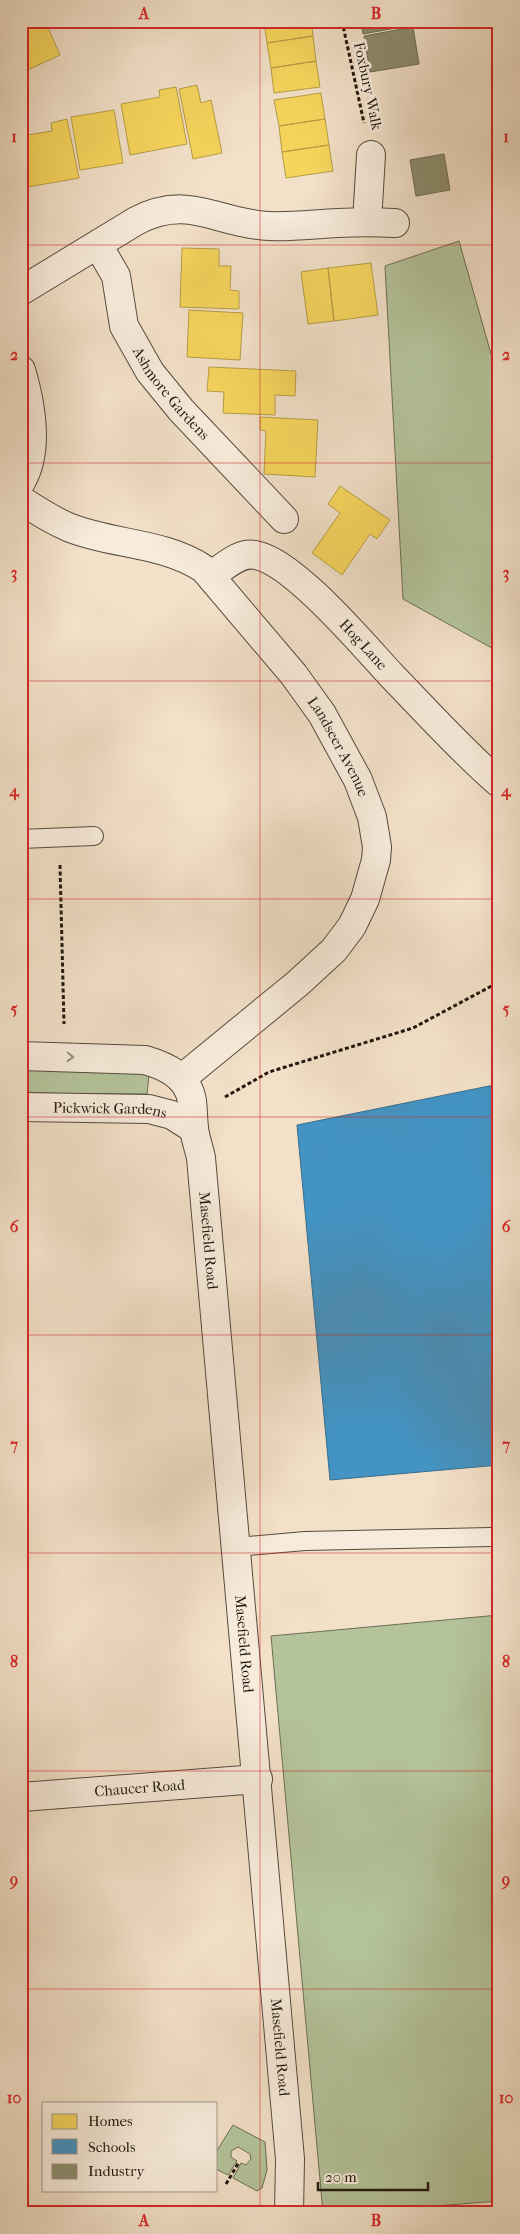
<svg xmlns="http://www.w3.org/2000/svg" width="520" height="2234" font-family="'IM FELL French Canon',serif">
<rect width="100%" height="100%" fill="#f2e0c8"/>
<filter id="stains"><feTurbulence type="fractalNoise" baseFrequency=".004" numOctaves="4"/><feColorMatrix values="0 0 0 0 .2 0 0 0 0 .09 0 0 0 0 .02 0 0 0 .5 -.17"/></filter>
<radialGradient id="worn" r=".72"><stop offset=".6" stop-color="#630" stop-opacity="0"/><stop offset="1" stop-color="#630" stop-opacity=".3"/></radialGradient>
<!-- green -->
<path fill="#b4c39a" stroke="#6a6e54" d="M459,241L499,382V652L403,599L385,266Z
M21,1063L150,1065L147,1094L21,1093Z
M499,1615V2201L346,2213H323L271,1636Z
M233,2125L265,2142L267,2170L262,2188L257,2191L233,2178L241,2163L246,2165L251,2159L250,2154L238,2147L231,2151V2157L237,2161L228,2175L216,2169V2152Z"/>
<!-- homes -->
<path fill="#f6d55c" stroke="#b69d45" d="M31,21H45L60,55L21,73V26Z
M264,21H311L313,36L267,43Z
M313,36L316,61L271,68L267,43Z
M316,61L320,87L274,93L271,68Z
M197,85L201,103L211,100L222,153L193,159L179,89Z
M176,87L187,144L130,155L121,104L160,97L159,90Z
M321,93L325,119L279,126L274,100Z
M114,110L123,163L80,170L71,117Z
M67,119L79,178L22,188L21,136L52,131L51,123Z
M325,119L329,145L282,152L279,126Z
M329,145L333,171L286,178L282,152Z
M182,248L219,249V266H231L230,290L239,291V309L180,307Z
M371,263L378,315L334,321L328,268Z
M328,268L334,321L308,324L301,272Z
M189,310L243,313L240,360L187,357Z
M209,367L296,371L295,396L275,395V415L223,413L224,392L207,391Z
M260,417L318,420L315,477L264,474L266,431L260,430Z
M340,486L390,520L377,539L370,534L342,575L312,553L340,513L328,504Z"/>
<!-- schools -->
<path fill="#4393c3" stroke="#396e8d" d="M494,1085L499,1164V1374L492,1375L499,1465L330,1480L297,1125Z"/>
<!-- industry -->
<path fill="#8c8c6e" stroke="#6c6a52" d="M361,21H412V25L363,34Z
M413,27L419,64L370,72L364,36Z
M444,154L450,190L416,196L410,160Z"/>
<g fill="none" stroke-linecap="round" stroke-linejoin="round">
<!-- service casing -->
<g stroke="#554b3d" stroke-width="20">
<path id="service" d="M21,839L94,836
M237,1547L305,1541L491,1537"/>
</g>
<!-- minor casing -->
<g stroke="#554b3d" stroke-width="30">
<g id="minor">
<path d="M367,222L371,155"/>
<path id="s1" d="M98,245L116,276L124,326L150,372L181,410L284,519"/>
<path d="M21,291L136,221C190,193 217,224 269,226C292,227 315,224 338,223C357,222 376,222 395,223"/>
<path d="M21,370C31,404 40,450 21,482"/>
<path id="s2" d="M21,500C36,510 52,520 68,527C112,545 164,542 204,569L294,675L322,714L358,780L372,817L377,847L376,860L365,899L352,926L334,950L297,984L181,1079"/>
<path id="s3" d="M212,575C224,567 239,552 255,555C292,560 364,646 392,676C427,712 461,750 499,783"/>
<path id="s4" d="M21,1056L145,1060C166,1066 188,1076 192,1101C193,1109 193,1119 194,1128C195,1138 199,1148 201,1158L290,2159L289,2213"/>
<path id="s5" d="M21,1107L149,1109L172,1115L194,1129"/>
<path id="s6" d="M21,1797L258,1779"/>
</g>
</g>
<!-- path -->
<path stroke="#21190f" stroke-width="3" stroke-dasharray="4 2.5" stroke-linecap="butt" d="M342,21L364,123
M493,21L499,44
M60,865L64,1024
M225,1097L269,1072L413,1028L499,982
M226,2184L239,2162"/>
<!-- service -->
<use href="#service" stroke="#f7ebdb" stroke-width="18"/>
<!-- minor -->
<use href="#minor" stroke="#f7ebdb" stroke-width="28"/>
</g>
<!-- one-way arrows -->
<defs><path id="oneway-chevron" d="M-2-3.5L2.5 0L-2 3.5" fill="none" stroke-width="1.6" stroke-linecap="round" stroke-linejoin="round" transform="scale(1.25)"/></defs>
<use stroke="#978c7f" href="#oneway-chevron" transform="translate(70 1057) rotate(2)"/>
<!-- grid -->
<path fill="none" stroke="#d62828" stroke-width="1" stroke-opacity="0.55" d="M260,21V2213M21,245H499M21,463H499M21,681H499M21,899H499M21,1117H499M21,1335H499M21,1553H499M21,1771H499M21,1989H499"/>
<g text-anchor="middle" stroke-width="5" stroke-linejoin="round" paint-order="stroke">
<!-- street labels -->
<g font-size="15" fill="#21190f" stroke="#f7ebdb">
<text transform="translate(368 86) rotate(78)" y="5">Foxbury Walk</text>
<text dy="5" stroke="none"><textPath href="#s1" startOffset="169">Ashmore Gardens</textPath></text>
<text dy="5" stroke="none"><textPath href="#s3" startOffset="191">Hog Lane</textPath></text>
<text dy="5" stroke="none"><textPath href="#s2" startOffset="421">Landseer Avenue</textPath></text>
<text dy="5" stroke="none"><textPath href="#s5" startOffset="89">Pickwick Gardens</textPath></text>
<text dy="5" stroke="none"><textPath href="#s4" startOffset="331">Masefield Road</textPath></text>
<text dy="5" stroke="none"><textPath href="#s4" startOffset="736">Masefield Road</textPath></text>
<text dy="5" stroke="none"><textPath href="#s6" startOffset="119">Chaucer Road</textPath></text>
<text dy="5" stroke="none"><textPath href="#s4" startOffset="1141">Masefield Road</textPath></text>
</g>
</g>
<!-- margin -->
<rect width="520" height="2234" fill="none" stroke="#f2e0c8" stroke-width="55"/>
<!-- legend -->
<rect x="42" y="2102" width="175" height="90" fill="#f7ebdb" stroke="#a19789"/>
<rect x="52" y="2114" width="25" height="15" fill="#f6d55c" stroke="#a19789"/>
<text x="88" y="2126" font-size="15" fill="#21190f">Homes</text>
<rect x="52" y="2139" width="25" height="15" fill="#4393c3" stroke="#a19789"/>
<text x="88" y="2152" font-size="15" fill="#21190f">Schools</text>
<rect x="52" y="2164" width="25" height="15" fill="#8c8c6e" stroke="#a19789"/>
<text x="88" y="2176" font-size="15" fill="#21190f">Industry</text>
<!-- scale -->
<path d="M318 2182v8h110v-8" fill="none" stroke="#21190f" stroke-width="2.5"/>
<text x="325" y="2182" font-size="15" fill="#21190f" stroke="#f7ebdb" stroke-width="4" paint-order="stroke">20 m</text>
<rect x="28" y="28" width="464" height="2178" fill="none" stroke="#d62828" stroke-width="2"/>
<g font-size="16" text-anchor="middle" font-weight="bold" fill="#d62828">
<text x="144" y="19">A</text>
<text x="376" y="19">B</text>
<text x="14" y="142">1</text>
<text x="506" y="142">1</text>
<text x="14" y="360">2</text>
<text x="506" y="360">2</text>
<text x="14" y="578">3</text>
<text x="506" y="578">3</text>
<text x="14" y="796">4</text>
<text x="506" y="796">4</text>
<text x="14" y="1014">5</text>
<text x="506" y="1014">5</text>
<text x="14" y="1232">6</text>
<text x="506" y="1232">6</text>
<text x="14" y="1450">7</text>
<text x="506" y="1450">7</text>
<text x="14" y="1667">8</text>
<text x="506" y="1667">8</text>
<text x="14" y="1885">9</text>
<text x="506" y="1885">9</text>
<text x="14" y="2103">10</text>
<text x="506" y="2103">10</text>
<text x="144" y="2226">A</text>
<text x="376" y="2226">B</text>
</g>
<rect width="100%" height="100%" filter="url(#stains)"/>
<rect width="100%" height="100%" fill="url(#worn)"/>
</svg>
